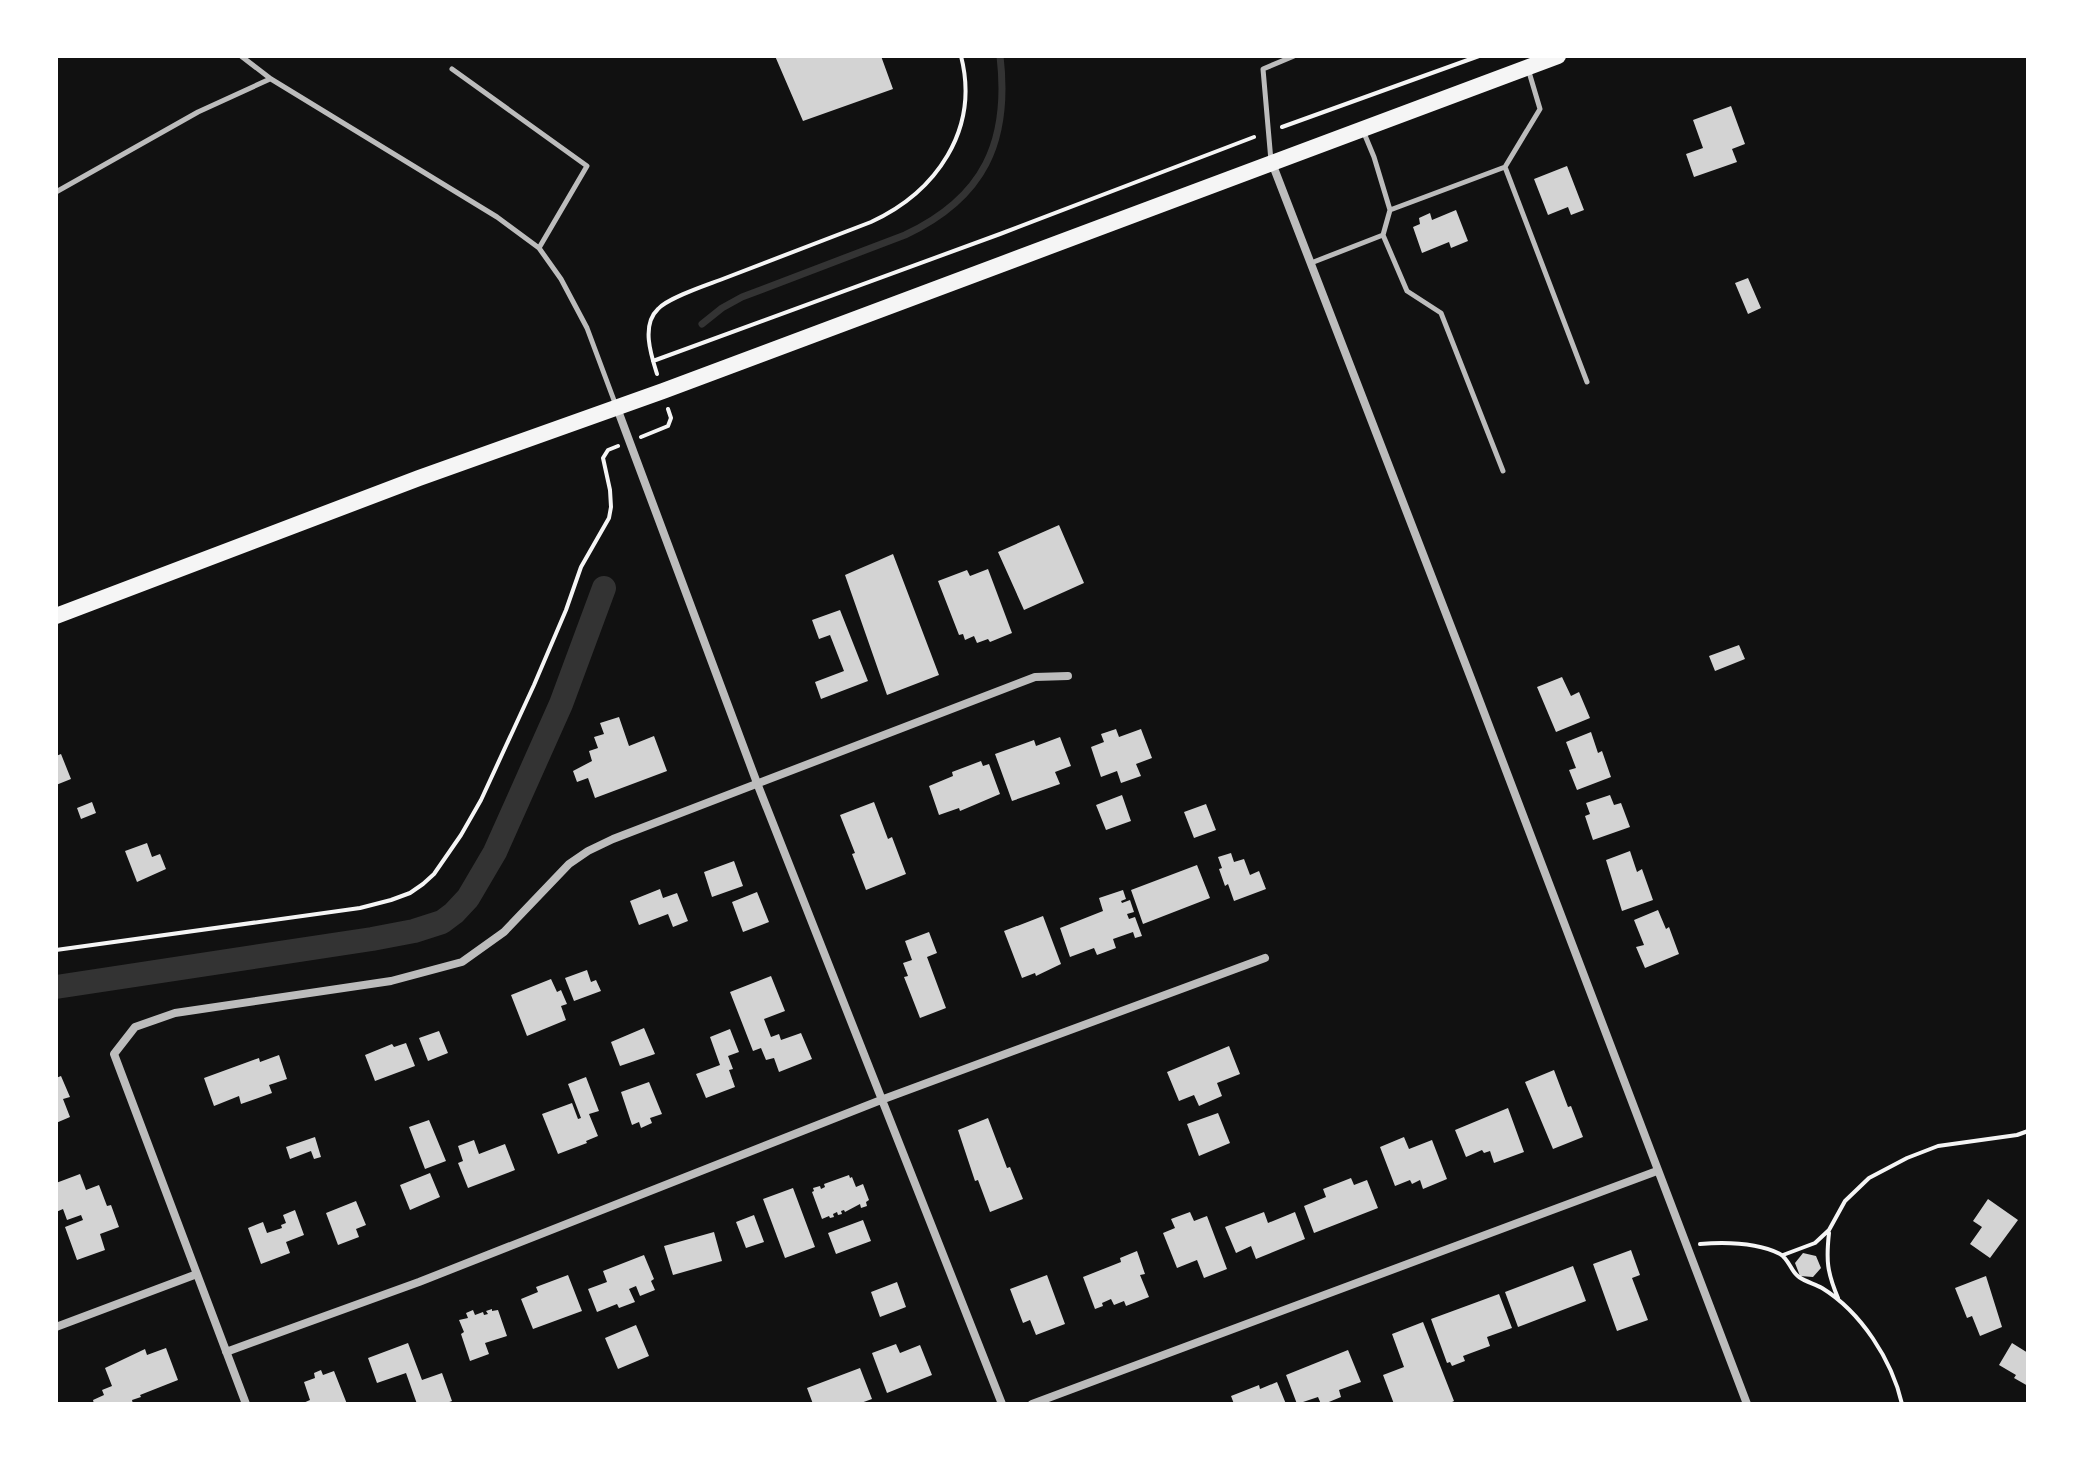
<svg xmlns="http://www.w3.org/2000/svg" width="2084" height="1460" font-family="Karla,sans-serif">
<rect width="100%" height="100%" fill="#111"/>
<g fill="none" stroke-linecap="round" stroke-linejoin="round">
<!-- stream -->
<path stroke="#333" stroke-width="7" d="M702,324L722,308L742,297L905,235C984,198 1010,142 1000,56"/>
<!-- canal -->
<path stroke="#333" stroke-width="24" d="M56,987L372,939L414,931L442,922L454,913L468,898L495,852L561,704L604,588"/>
</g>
<!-- building -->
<path fill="#d3d3d3" d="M775,56H881L893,89L803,121Z
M1731,106L1745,144L1732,149L1737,162L1694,177L1686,154L1703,148L1693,120Z
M1567,166L1584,210L1571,215L1568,207L1548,215L1534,179Z
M1456,210L1468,241L1451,248L1449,242L1422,253L1413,227L1420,224L1419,218L1430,213L1432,220Z
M1748,278L1761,308L1748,314L1735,283Z
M1059,525L1084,583L1024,610L998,552Z
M893,554L939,675L887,695L845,575Z
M988,569L1012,633L990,642L988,639L977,643L974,636L965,640L963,634L959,635L938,581L967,570L970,576Z
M840,610L868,681L821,699L815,682L844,671L830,635L819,639L812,620Z
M1739,645L1745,659L1715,671L1709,656Z
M1562,677L1571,696L1579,692L1590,718L1556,732L1537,687Z
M619,717L629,746L654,736L667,771L595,798L588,778L577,782L573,771L592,761L589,751L598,748L594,737L604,734L600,723Z
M1116,729L1119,737L1141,729L1152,758L1136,764L1141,776L1121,783L1117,771L1101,777L1091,747L1104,742L1101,734Z
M1591,732L1598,753L1602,751L1611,777L1577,790L1569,770L1576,768L1566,742Z
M1060,737L1071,766L1055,772L1060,784L1012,801L995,754L1034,740L1036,746Z
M61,754L71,779L56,785V756Z
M981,761L983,766L989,764L1000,794L960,811L959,808L939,815L929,786L953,776L952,772Z
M1122,795L1131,821L1106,830L1096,805Z
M1610,795L1614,805L1621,803L1630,827L1593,840L1585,816L1590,814L1586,803Z
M92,802L96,813L81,819L77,808Z
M874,802L888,839L892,837L906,874L866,890L852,854L855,853L840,815Z
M1206,804L1216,830L1194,838L1184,812Z
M147,843L152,857L160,854L166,869L137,882L125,851Z
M1630,851L1637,872L1642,869L1653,900L1622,911L1606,860Z
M1231,853L1234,862L1244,859L1250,875L1259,871L1266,889L1234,901L1228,884L1225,886L1219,869L1222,868L1218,857Z
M734,861L743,886L712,897L704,872Z
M1197,865L1210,898L1143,924L1131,890Z
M660,889L663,898L677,893L688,921L673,927L668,914L639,925L630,901Z
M1123,890L1126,899L1121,901L1122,903L1130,900L1134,912L1127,914L1129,919L1135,917L1142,936L1135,938L1133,932L1113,939L1116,948L1097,955L1094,948L1070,957L1060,928L1103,911L1099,898Z
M757,892L769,922L743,932L732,902Z
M1658,910L1666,929L1669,927L1679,954L1645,968L1636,947L1644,945L1634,920Z
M1043,916L1061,964L1036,976L1035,973L1022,978L1004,931Z
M929,932L937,953L927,957L946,1008L920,1018L904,977L908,976L903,963L912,960L905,941Z
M587,970L591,982L596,980L601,991L574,1001L565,978Z
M771,976L785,1011L764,1019L771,1037L779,1034L781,1040L801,1033L812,1059L779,1072L774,1058L766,1060L761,1048L753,1051L730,992Z
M551,979L557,992L561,990L567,1004L561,1006L566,1020L527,1036L511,995Z
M644,1028L655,1054L620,1066L611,1042Z
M730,1029L739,1052L728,1056L733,1069L729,1070L735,1087L706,1098L696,1074L720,1065L710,1037Z
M439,1031L448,1053L428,1061L419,1038Z
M406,1043L415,1066L375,1081L365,1055L392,1044L394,1047Z
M1229,1046L1240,1074L1217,1083L1222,1096L1199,1106L1194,1095L1179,1101L1167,1072Z
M279,1055L287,1079L269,1085L272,1093L241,1104L239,1096L214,1106L204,1078L259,1058L260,1062Z
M1554,1070L1568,1107L1571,1106L1583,1137L1553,1149L1525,1082Z
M61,1076L70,1097L63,1099L70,1117L56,1123V1078Z
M586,1077L599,1111L589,1114L598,1136L586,1141L587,1143L558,1154L542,1114L572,1103L578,1119L581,1118L568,1084Z
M649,1082L662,1114L650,1118L652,1123L641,1128L639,1122L632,1125L621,1092Z
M1508,1108L1524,1152L1494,1163L1490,1151L1484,1153L1482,1150L1466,1157L1455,1130Z
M1218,1113L1230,1143L1199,1156L1187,1124Z
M988,1118L1007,1168L1010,1167L1023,1199L990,1212L978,1180L975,1181L958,1130Z
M429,1120L446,1161L425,1169L409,1127Z
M315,1137L321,1157L314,1159L311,1151L290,1159L286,1147Z
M1404,1137L1409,1149L1432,1140L1447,1179L1423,1189L1420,1180L1412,1184L1410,1180L1395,1186L1380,1147Z
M474,1140L479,1154L505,1144L515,1170L468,1188L458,1163L463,1161L458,1146Z
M430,1173L440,1197L410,1210L400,1185Z
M80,1174L86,1190L99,1185L107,1206L111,1205L119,1227L100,1234L105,1250L77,1260L65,1227L83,1220L81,1215L67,1220L63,1209L56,1212V1183Z
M849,1175L850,1178L852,1177L856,1187L863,1184L869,1200L866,1202L867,1206L861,1208L860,1204L845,1212L844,1210L841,1211L842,1214L838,1215L837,1212L833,1214L834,1217L830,1218L829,1216L822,1219L812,1192L814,1191L813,1188L820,1186L821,1189L825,1187L824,1184Z
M1351,1178L1354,1185L1367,1180L1378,1208L1314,1233L1304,1206L1326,1197L1323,1189Z
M793,1188L815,1247L785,1258L763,1199Z
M1988,1199L2018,1220L1990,1258L1970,1244L1982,1227L1973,1221Z
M356,1201L366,1225L356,1229L359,1237L338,1245L326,1213Z
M295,1210L304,1235L286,1242L290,1253L261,1264L248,1228L263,1222L267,1233L282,1228L281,1225L286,1223L283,1215Z
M1190,1212L1194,1221L1207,1216L1227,1269L1204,1278L1197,1260L1177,1268L1163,1233L1175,1228L1171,1219Z
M1264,1212L1268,1223L1295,1212L1305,1239L1256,1259L1251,1246L1236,1253L1225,1227Z
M754,1215L764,1242L746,1248L736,1222Z
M863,1220L871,1241L836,1254L828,1233Z
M714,1232L722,1261L673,1275L664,1246Z
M1631,1250L1640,1275L1632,1278L1648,1320L1617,1331L1593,1264Z
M1137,1251L1145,1274L1140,1275L1149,1297L1126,1306L1124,1301L1114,1305L1111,1299L1102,1303L1103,1306L1095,1309L1083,1277L1121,1262L1120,1258Z
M1803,1253L1816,1256L1821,1268L1813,1277L1800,1276L1795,1263Z
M644,1255L654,1279L651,1281L655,1290L640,1296L636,1286L629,1289L635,1302L619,1308L617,1304L597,1312L588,1289L607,1282L603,1271Z
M1573,1266L1586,1301L1518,1327L1505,1292Z
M568,1275L582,1311L533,1329L521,1299L538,1292L536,1287Z
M1047,1275L1065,1324L1036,1335L1030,1320L1023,1323L1010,1289Z
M1986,1276L2002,1327L1980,1336L1972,1316L1967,1318L1955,1288Z
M897,1282L906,1307L880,1317L871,1292Z
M1499,1294L1512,1328L1487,1337L1490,1346L1463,1356L1465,1361L1452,1366L1450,1362L1447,1363L1431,1319Z
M492,1309V1311L498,1310L507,1336L485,1343L489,1354L470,1361L461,1334L464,1332L459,1320L468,1318L466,1313L473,1310L475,1315L483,1312L484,1315L488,1314L486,1311Z
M1423,1322L1454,1401L1448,1404H1394L1383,1375L1404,1367L1392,1334Z
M636,1325L649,1356L618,1369L605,1338Z
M408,1343L422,1380L442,1373L452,1401L444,1404H417L406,1373L377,1383L368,1358Z
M2012,1343L2028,1353V1386L2014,1378L2016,1375L1999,1365Z
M896,1344L900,1353L920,1345L932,1375L887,1393L872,1353Z
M166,1348L178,1380L140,1395L141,1397L132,1400L133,1404H94L93,1400L104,1395L102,1390L112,1386L105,1368L145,1349L147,1355Z
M1348,1350L1361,1382L1339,1390L1341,1397L1324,1404H1321L1318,1397L1297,1404L1286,1375Z
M860,1368L872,1399L858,1404H813L807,1388Z
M321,1370L323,1375L334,1371L347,1404H301L310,1400L304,1382L315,1378L314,1373Z
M1277,1382L1286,1404H1234L1231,1396L1259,1385L1260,1389Z"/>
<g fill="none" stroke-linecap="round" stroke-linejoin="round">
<!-- path -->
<path stroke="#f5f5f5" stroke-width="4" d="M1282,127L1479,56
M653,361L1000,234L1254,137
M657,374C651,355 641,325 658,309C668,298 704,286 720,280C770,261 820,242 871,222C936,192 980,130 961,56
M641,437L668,426L671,418L668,409
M56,950L360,908L391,900L410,893L423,884L434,874L461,835L481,800L534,685L566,610L581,567L609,518L611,507L610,490L603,458L608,450L618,446
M1829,1233C1826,1260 1827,1272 1838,1298
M1700,1244C1726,1242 1756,1242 1780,1254C1789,1259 1791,1272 1799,1277C1806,1282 1815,1284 1822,1288C1861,1312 1892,1360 1902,1404
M1783,1255L1815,1243L1829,1230L1845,1201L1869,1178L1907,1158L1938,1146L2017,1135L2028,1131"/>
<!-- service -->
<path stroke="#bcbcbc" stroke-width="5" d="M241,56L271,79L497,217L539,248L561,279L587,328L615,403
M452,69L587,166L539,248
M1364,133L1374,157L1390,210
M1271,161L1263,69L1294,56
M1505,167L1540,109L1529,72
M56,192L198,112L270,79
M1383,235L1390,210L1505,167L1587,382
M1311,263L1383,235L1407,291L1441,313L1503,471"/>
<!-- minor -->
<path stroke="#bcbcbc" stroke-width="8" d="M1272,163L1472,681L1747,1404
M617,408L757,783L1002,1404
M56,1327L197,1274
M226,1352L419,1282L881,1100L1265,958
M246,1404L114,1054L135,1027L175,1013L391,981L462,962L504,932L569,864L588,851L613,839L1035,677L1068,676
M1032,1404L1657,1171"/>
<!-- primary -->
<path stroke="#f5f5f5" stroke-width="16" d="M56,616L419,478L663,391L1558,56"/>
</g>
<!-- border -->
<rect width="2084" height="1460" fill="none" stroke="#ffffff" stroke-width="116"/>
</svg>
